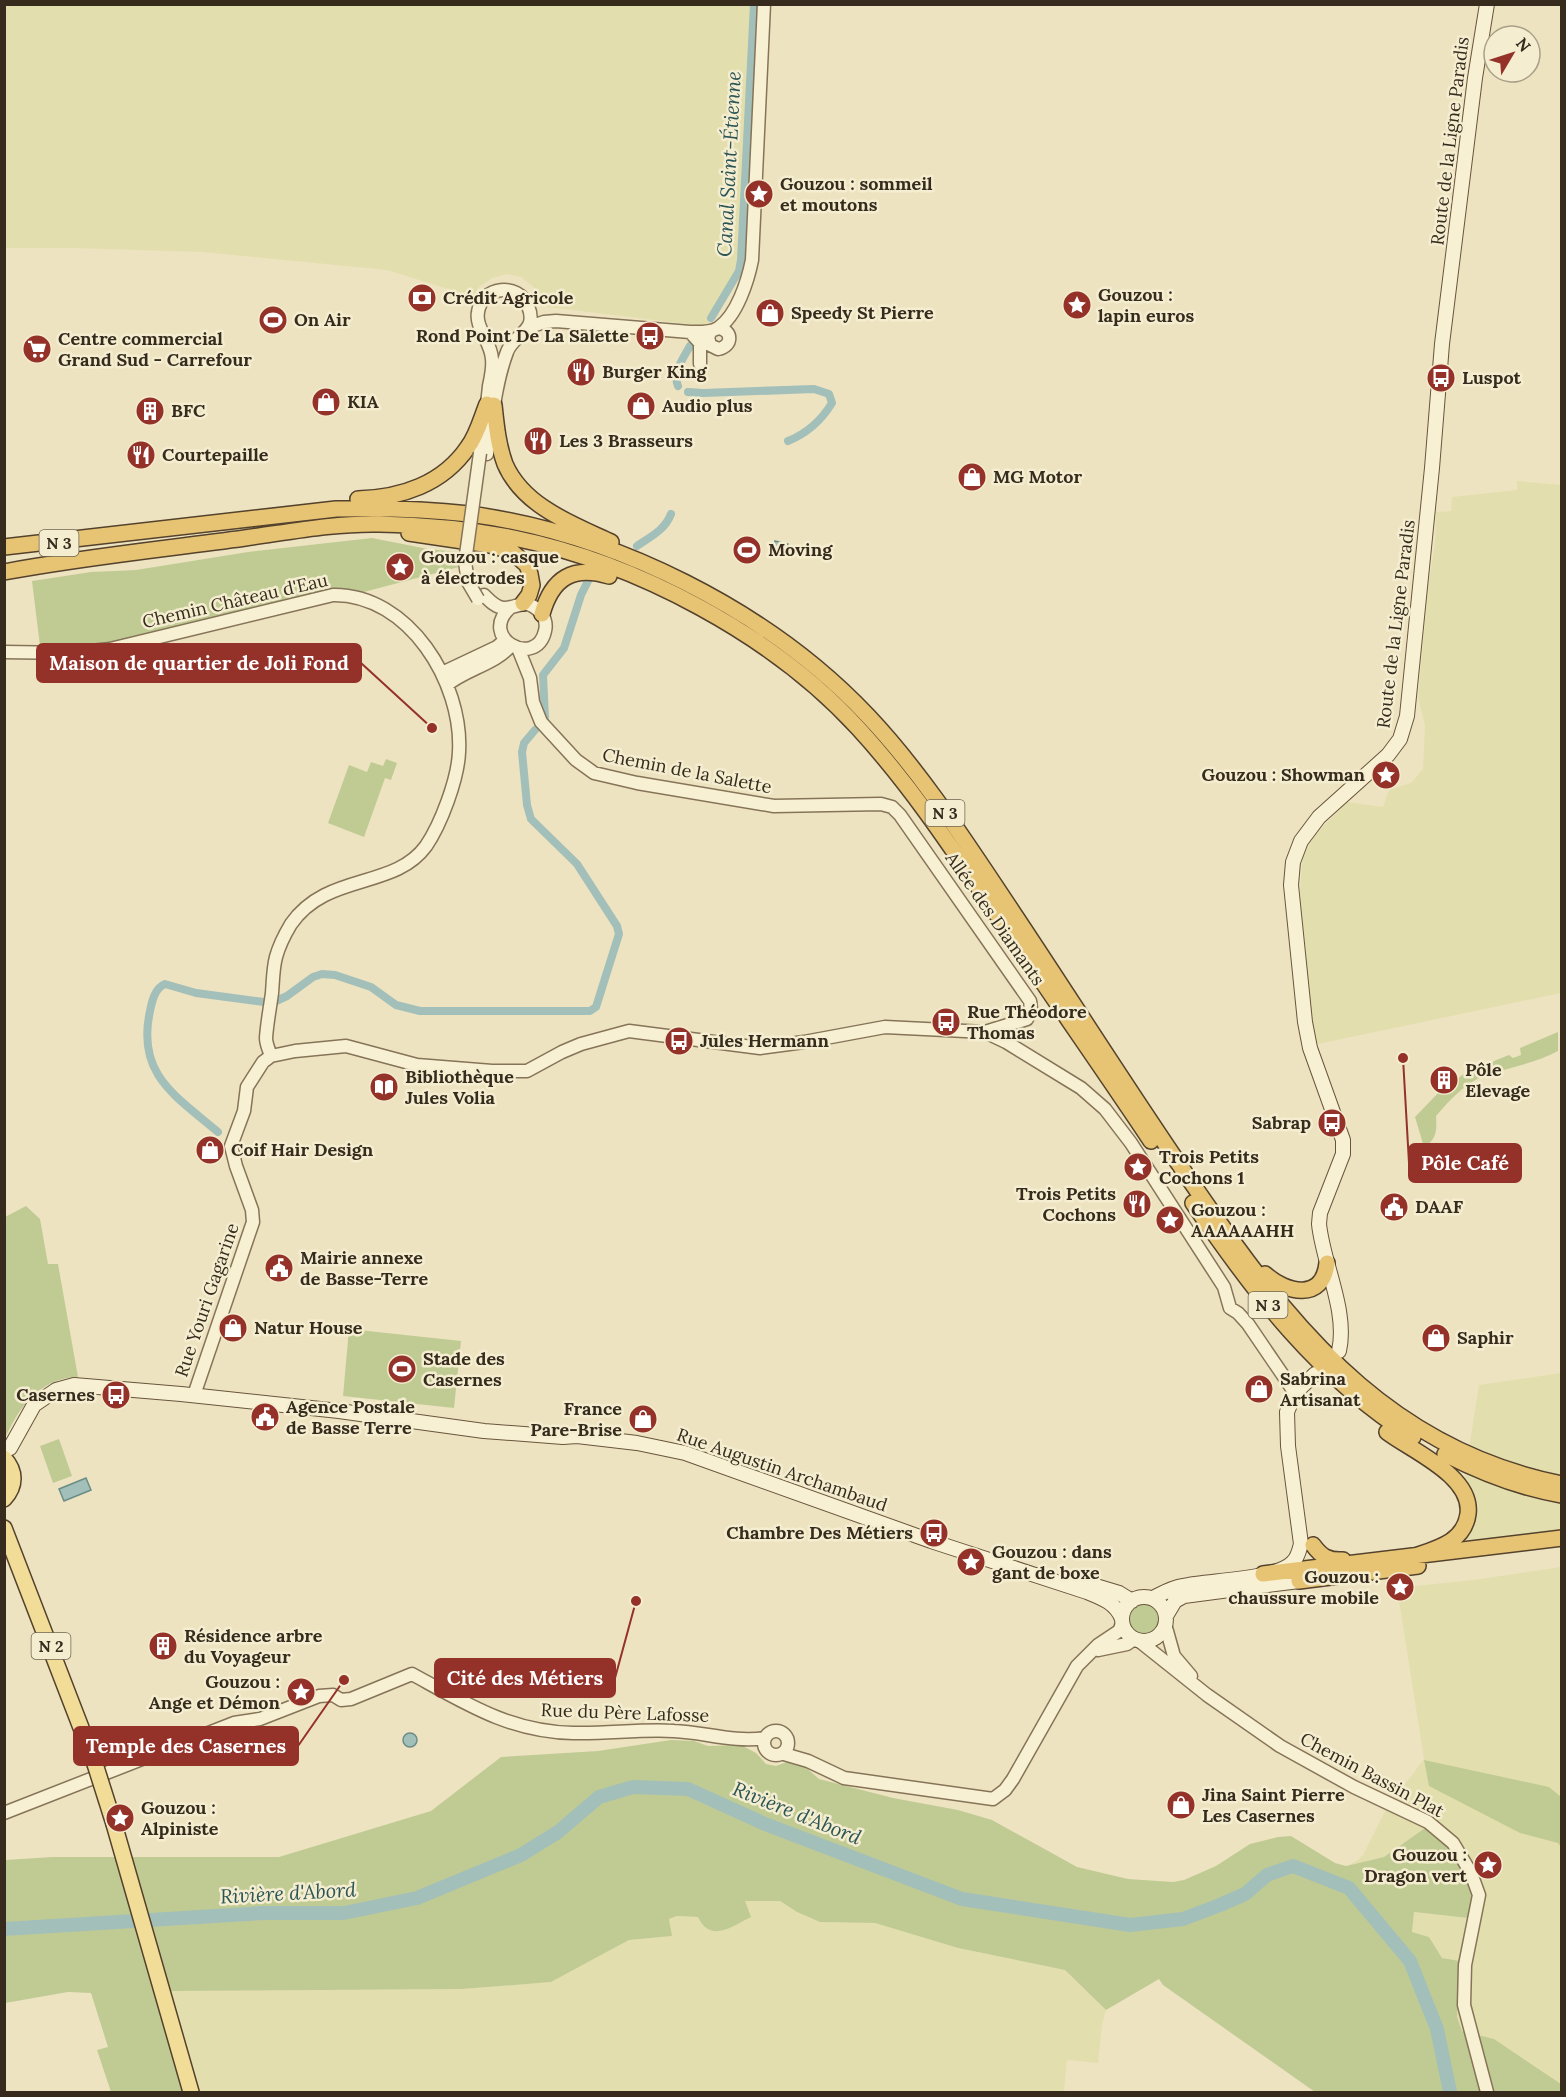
<svg xmlns="http://www.w3.org/2000/svg" width="1566" height="2097" font-family="Lora,serif">
<rect width="100%" height="100%" fill="#ede3c0"/>
<!-- farmland -->
<path fill="#e3deae" d="M4,5H756L744,270L716,318L703,326L548,307L537,290L521,277L507,274L492,278L478,288L474,297L387,270L202,252L73,248H5Z
M1517,481L1561,485L1562,495L1561,993L1313,1045L1300,890L1303,855L1315,835L1347,802L1383,807L1389,790L1411,783L1423,769L1425,726L1418,697L1428,588L1435,544L1436,512L1451,511L1452,497L1517,490Z
M1561,1373V1533L1458,1545L1462,1493L1479,1385Z
M1561,1567V2084L1494,2039L1462,2031L1457,2018L1460,1961L1442,1958L1429,1937L1412,1933L1414,1912L1468,1918L1425,1828L1384,1857L1346,1866L1357,1861L1363,1855L1386,1809L1424,1759L1397,1588L1473,1580Z
M745,1901H780L797,1912L820,1922L875,1923L958,1948L1065,1970L1106,2010L1102,2025L1098,2063L1067,2060L1064,2092H199L168,1991L461,1989L551,1982L629,1940L671,1936L669,1919L677,1916L698,1917Z"/>
<!-- green -->
<path fill="#c0cb94" d="M372,538L428,549L459,552V567L360,593L344,591L106,645L71,648L40,646L32,581L91,572L136,570L248,552Z
M386,759L397,763L391,780L385,778L364,837L328,823L349,765L367,772L371,762L383,766Z
M1558,1032V1051C1536,1063 1511,1067 1487,1075C1467,1081 1449,1101 1436,1116C1437,1130 1437,1139 1424,1147L1415,1117L1441,1090L1471,1069L1487,1067L1494,1061L1509,1055L1513,1058L1521,1055L1520,1048Z
M26,1206L40,1219L48,1264H58L78,1377C41,1377 17,1409 5,1439V1217Z
M349,1329L461,1341L454,1408L343,1396Z
M59,1439L72,1476L53,1483L40,1446Z
M1129 1619a15 15 0 1 1 30 0a15 15 0 1 1-30 0Z
M671,1740L694,1741L708,1746L741,1745L756,1753L766,1764L776,1766L787,1762L797,1763L803,1765L819,1779L893,1798L958,1810L992,1820L1077,1867L1128,1879L1173,1882L1184,1880L1216,1866L1250,1844L1278,1837L1291,1836L1335,1863L1346,1866L1384,1857L1425,1828C1445,1842 1466,1863 1471,1889C1473,1897 1469,1909 1468,1918L1414,1912L1412,1932L1429,1937L1442,1958L1460,1961L1457,2017L1462,2031L1494,2039L1561,2084V2092H1315L1163,1985L1159,1979L1106,2010L1065,1970L958,1948L875,1923L820,1922L797,1912L780,1901H745L751,1917C732,1926 711,1944 698,1917L677,1916L669,1919L672,1936L629,1940L551,1982L462,1989L168,1991L188,2092H111L97,2050L108,2047L91,1993L68,1992L5,2003V1860L53,1857H279L431,1811L501,1757L598,1751Z
M1424,1760L1549,1787L1561,1797V1847L1558,1843L1520,1833L1429,1786Z"/>
<!-- water -->
<path fill="#a3bfb9" stroke="#6a8d87" stroke-width="1.5" d="M775,541L788,544V547L779,550L780,553L776,557L772,556Z
M86,1478L91,1490L64,1501L59,1489Z
M403 1740a7 7 0 1 1 14 0a7 7 0 1 1-14 0Z"/>
<g fill="none" stroke-linecap="round" stroke-linejoin="round">
<!-- canal -->
<path stroke="#a3bfb9" stroke-width="8" d="M711,318L739,271L741,260L754,4
M678,386C672,373 684,357 690,346
M688,392L703,393L814,389L829,394L832,403C821,421 808,433 788,441
M637,546C650,537 665,530 671,514
M545,718L543,675L564,648L581,595L590,577
M274,1002L287,996L313,977L322,974L335,975L371,987L396,1005L420,1011H590L596,1007L619,934L617,926L577,864L531,819L527,805L522,752L524,743L535,730
M218,1132C176,1096 136,1075 150,1011C152,1001 155,988 165,984L196,993L264,1002"/>
<!-- river -->
<path stroke="#a3bfb9" stroke-width="14" d="M4,1929L263,1913H344L417,1898L521,1855L558,1832L599,1797L633,1787L688,1789L765,1824L962,1899L1130,1925L1183,1919L1220,1905L1245,1894L1267,1875L1293,1866L1349,1888L1410,1961L1437,2029L1450,2092"/>
<!-- tertiary casing -->
<g stroke="#867458" stroke-width="15">
<path id="tertiary" d="M527,328L544,322L556,321L690,332C699,332 710,333 718,328C737,316 748,280 752,260L764,4
M711,331L708,337L710,345L718,349C733,346 733,330 718,328
M690,332L700,343V364
M480,453C483,431 487,408 489,386C491,377 493,367 492,359C491,341 475,328 478,312C482,286 518,282 528,306C539,332 513,334 507,352C495,384 492,421 487,454
M484,595C489,600 495,607 503,608C517,609 524,597 538,610C544,615 547,623 545,631C536,670 476,637 511,607
M518,648L530,678L533,702L541,722L576,760L594,773L637,783L774,806L881,804L892,807L900,815L1030,1001L1031,1009L1027,1019L985,1032
M4,652L71,653L110,649L333,595C409,594 463,683 459,752C458,779 441,824 426,846C394,890 327,872 291,924C285,934 279,946 276,957C273,968 273,981 272,993C270,1008 267,1023 266,1038C266,1044 269,1050 271,1056
M442,673L497,647L505,640
M447,685C464,670 498,663 511,645
M194,1395L253,1222L252,1210L236,1166L231,1146L244,1111L247,1087L263,1062L271,1056L295,1051L346,1046L417,1065L492,1071H527L562,1052L581,1044L629,1031L760,1048L804,1042L885,1027L985,1032L1006,1042L1081,1088L1105,1109L1131,1143L1224,1287L1230,1308L1238,1313L1248,1324L1295,1393
M1165,1624L1174,1656L1191,1676
M1138,1640L1207,1695L1280,1746L1354,1787L1428,1822L1453,1843L1471,1873L1479,1895L1465,1965L1464,2005L1487,2092
M1098,1650L1127,1644L1134,1639
M764 1743a12 12 0 1 1 24 0a12 12 0 1 1-24 0Z
M784,1754L808,1761L844,1778L993,1799L1005,1790L1013,1779L1077,1666L1098,1645L1119,1631L1122,1624
M4,1813L234,1723L260,1719L319,1696L333,1695L341,1700L351,1699L412,1674C465,1703 510,1732 573,1733C607,1734 640,1729 674,1731C703,1732 735,1743 765,1738"/>
</g>
<!-- secondary casing -->
<g stroke="#68553c" stroke-width="16">
<path id="secondary" d="M1339,1351C1348,1311 1323,1264 1319,1224L1320,1213L1343,1154V1140L1310,1048L1305,1022L1291,885L1293,862L1301,841L1319,817L1388,755L1400,739L1407,716L1432,468L1442,344L1475,78L1487,4
M4,1451L10,1448L34,1405L56,1390L74,1385L181,1394L339,1411L484,1431L563,1437L577,1436L637,1443L685,1453L931,1541L1087,1592C1102,1598 1116,1603 1122,1619
M1079,1581L1119,1593L1132,1601
M1122 1619a22 22 0 1 1 44 0a22 22 0 1 1-44 0Z
M1153,1598C1163,1593 1171,1588 1183,1586C1209,1580 1276,1580 1293,1562C1298,1557 1299,1551 1301,1544L1288,1446L1287,1412L1295,1393L1315,1374
M1166,1616L1175,1601L1184,1596L1299,1581L1306,1574"/>
</g>
<!-- primary casing -->
<g stroke="#54422d" stroke-width="18">
<path id="primary" d="M4,1458C16,1471 16,1486 4,1499
M4,1528L95,1764
M114,1824L191,2092"/>
</g>
<!-- trunk casing -->
<g stroke="#54422d" stroke-width="18">
<path id="trunk" d="M494,405C496,424 498,445 505,464C523,506 572,524 611,542
M358,499C401,498 443,484 468,447C477,435 481,419 487,404
M409,533L490,545L511,551L527,565L530,574L532,585L529,595L523,603
M4,547L336,509C380,508 425,509 469,514C613,533 768,610 868,716C920,771 964,839 1006,902C1075,1005 1141,1111 1212,1212C1302,1342 1399,1452 1562,1484
M4,572C84,557 165,549 245,538C289,532 334,523 379,524C424,525 469,529 514,538C637,563 773,635 858,728C916,791 963,865 1011,935C1057,1004 1105,1072 1151,1141
M542,614C552,578 573,565 609,576
M1193,1203C1255,1294 1319,1378 1413,1437
M1265,1274C1286,1293 1323,1302 1327,1263
M1387,1432C1412,1451 1473,1476 1468,1514C1464,1543 1435,1549 1412,1557
M1445,1454C1482,1473 1520,1488 1562,1495
M1313,1545C1321,1556 1328,1561 1343,1560
M1263,1574L1562,1538
M1299,1581L1418,1566"/>
</g>
<!-- tertiary -->
<use href="#tertiary" stroke="#f8f0d3" stroke-width="12"/>
<!-- secondary -->
<use href="#secondary" stroke="#f8f0d3" stroke-width="14"/>
<!-- primary -->
<use href="#primary" stroke="#f1dc98" stroke-width="15"/>
<!-- trunk -->
<use href="#trunk" stroke="#e7c474" stroke-width="15"/>
<!-- tertiary-bridge casing -->
<g stroke="#867458" stroke-width="15" stroke-linecap="butt">
<path id="tertiary-bridge" d="M478,599L468,582L465,562L480,453"/>
</g>
<!-- primary-bridge casing -->
<g stroke="#54422d" stroke-width="18" stroke-linecap="butt">
<path id="primary-bridge" d="M95,1764L114,1824"/>
</g>
<!-- tertiary-bridge -->
<use href="#tertiary-bridge" stroke="#f8f0d3" stroke-width="12"/>
<!-- primary-bridge -->
<use href="#primary-bridge" stroke="#f1dc98" stroke-width="15"/>
</g>
<!-- icons -->
<defs>
<g id="sight-disc" transform="scale(1.5)"><circle r="9.5" fill="#943129" stroke="#f5edd0"/><path d="M0-6L1.8-2.2L6-1.7L2.9 1.2L3.7 5.4L0 3.3L-3.7 5.4L-2.9 1.2L-6-1.7L-1.8-2.2Z" fill="#fff"/></g>
<g id="bank-disc" transform="scale(1.5)"><circle r="9.5" fill="#943129" stroke="#f5edd0"/><path d="M-6-4H6V4H-6ZM0-2.3a2.3 2.3 0 1 0 0 4.6a2.3 2.3 0 1 0 0-4.6Z" fill="#fff"/></g>
<g id="shop-disc" transform="scale(1.5)"><circle r="9.5" fill="#943129" stroke="#f5edd0"/><path d="M-5-2.5h2.3a2.7 3.5 0 0 1 5.4 0H5L5.5 6h-11ZM-1.5-2.5h3a1.5 2.3 0 0 0-3 0Z" fill="#fff"/></g>
<g id="stadium-disc" transform="scale(1.5)"><circle r="9.5" fill="#943129" stroke="#f5edd0"/><path d="M0-5a6.5 5 0 1 0 0 10a6.5 5 0 1 0 0-10ZM-3.5-1.8h7v3.6h-7Z" fill="#fff"/></g>
<g id="bus-disc" transform="scale(1.5)"><circle r="9.5" fill="#943129" stroke="#f5edd0"/><path d="M-5-6H5V4H4V6H2V4H-2V6H-4V4H-5ZM-3.5-4V0h7V-4ZM-3.5 1.2v1.5H-2V1.2ZM2 1.2v1.5H3.5V1.2Z" fill="#fff"/></g>
<g id="supermarket-disc" transform="scale(1.5)"><circle r="9.5" fill="#943129" stroke="#f5edd0"/><path d="M-6-5.5h2.5l.6 2H6L4.5 2H-2.5L-4.4-4H-6ZM-1.5 3.2a1.3 1.3 0 1 0 .1 0ZM3 3.2a1.3 1.3 0 1 0 .1 0Z" fill="#fff"/></g>
<g id="restaurant-disc" transform="scale(1.5)"><circle r="9.5" fill="#943129" stroke="#f5edd0"/><path d="M-5-6h1v4h1v-4h1v4h1v-4h1v5L-1.5 .5V6h-2V.5L-5-1ZM5-6V6H3V1.5H1.5Q1.5-4 5-6Z" fill="#fff"/></g>
<g id="building-disc" transform="scale(1.5)"><circle r="9.5" fill="#943129" stroke="#f5edd0"/><path d="M-4-6H4V6H1V3H-1V6H-4ZM-2.5-4.3h1.7v1.8h-1.7ZM.8-4.3h1.7v1.8H.8ZM-2.5-1h1.7V.8h-1.7ZM.8-1h1.7V.8H.8Z" fill="#fff"/></g>
<g id="library-disc" transform="scale(1.5)"><circle r="9.5" fill="#943129" stroke="#f5edd0"/><path d="M-6-4Q-3-5.5-.7-3.5V5Q-3 3-6 4ZM6-4Q3-5.5 .7-3.5V5Q3 3 6 4Z" fill="#fff"/></g>
<g id="civic-disc" transform="scale(1.5)"><circle r="9.5" fill="#943129" stroke="#f5edd0"/><path d="M-.6-6.5H3V-4.5H.6V-3L4-1V1h2V6H-6V1h2V-1L-.6-3ZM-1.2 2.5V6h2.4V2.5Z" fill="#fff"/></g>
</defs>
<g fill-rule="evenodd">
<use href="#sight-disc" x="759" y="194"/>
<use href="#bank-disc" x="422" y="298"/>
<use href="#sight-disc" x="1077" y="305"/>
<use href="#shop-disc" x="770" y="313"/>
<use href="#stadium-disc" x="273" y="320"/>
<use href="#bus-disc" x="650" y="336"/>
<use href="#supermarket-disc" x="37" y="349"/>
<use href="#restaurant-disc" x="581" y="372"/>
<use href="#bus-disc" x="1441" y="378"/>
<use href="#shop-disc" x="326" y="402"/>
<use href="#shop-disc" x="641" y="406"/>
<use href="#building-disc" x="150" y="411"/>
<use href="#restaurant-disc" x="538" y="441"/>
<use href="#restaurant-disc" x="141" y="455"/>
<use href="#shop-disc" x="972" y="477"/>
<use href="#stadium-disc" x="747" y="550"/>
<use href="#sight-disc" x="400" y="567"/>
<use href="#sight-disc" x="1386" y="775"/>
<use href="#bus-disc" x="946" y="1022"/>
<use href="#bus-disc" x="679" y="1041"/>
<use href="#building-disc" x="1444" y="1080"/>
<use href="#library-disc" x="384" y="1087"/>
<use href="#bus-disc" x="1332" y="1123"/>
<use href="#shop-disc" x="210" y="1150"/>
<use href="#sight-disc" x="1138" y="1167"/>
<use href="#restaurant-disc" x="1137" y="1204"/>
<use href="#civic-disc" x="1394" y="1207"/>
<use href="#sight-disc" x="1170" y="1220"/>
<use href="#civic-disc" x="279" y="1268"/>
<use href="#shop-disc" x="233" y="1328"/>
<use href="#shop-disc" x="1436" y="1338"/>
<use href="#stadium-disc" x="402" y="1369"/>
<use href="#shop-disc" x="1259" y="1389"/>
<use href="#bus-disc" x="116" y="1395"/>
<use href="#civic-disc" x="265" y="1417"/>
<use href="#shop-disc" x="643" y="1419"/>
<use href="#bus-disc" x="934" y="1533"/>
<use href="#sight-disc" x="971" y="1562"/>
<use href="#sight-disc" x="1400" y="1587"/>
<use href="#building-disc" x="163" y="1646"/>
<use href="#sight-disc" x="301" y="1692"/>
<use href="#shop-disc" x="1181" y="1805"/>
<use href="#sight-disc" x="120" y="1818"/>
<use href="#sight-disc" x="1488" y="1865"/>
</g>
<g text-anchor="middle" stroke-width="5" stroke-linejoin="round" paint-order="stroke">
<!-- shield labels -->
<g fill="#f5edd0" stroke="#6f6553" stroke-width="1.5">
<rect x="39.5" y="530" width="39" height="26" rx="4.5"/>
<rect x="925.5" y="800" width="39" height="26" rx="4.5"/>
<rect x="1248.5" y="1292" width="39" height="26" rx="4.5"/>
<rect x="31.5" y="1633" width="39" height="26" rx="4.5"/>
</g>
<g font-size="16" font-weight="bold" fill="#362b1d">
<text x="59" y="549">N 3</text>
<text x="945" y="819">N 3</text>
<text x="1268" y="1311">N 3</text>
<text x="51" y="1652">N 2</text>
</g>
<!-- street labels -->
<g font-size="18" fill="#362b1d" stroke="#f5edd0">
<text transform="translate(1450 141) rotate(-83)" y="6">Route de la Ligne Paradis</text>
<text transform="translate(235 601) rotate(-13)" y="6">Chemin Château d'Eau</text>
<text transform="translate(1396 624) rotate(-83)" y="6">Route de la Ligne Paradis</text>
<text transform="translate(687 771) rotate(11)" y="6">Chemin de la Salette</text>
<text transform="translate(995 919) rotate(55)" y="6">Allée des Diamants</text>
<text transform="translate(207 1300) rotate(-71)" y="6">Rue Youri Gagarine</text>
<text transform="translate(782 1470) rotate(19)" y="6">Rue Augustin Archambaud</text>
<text transform="translate(625 1713) rotate(2)" y="6">Rue du Père Lafosse</text>
<text transform="translate(1372 1775) rotate(28)" y="6">Chemin Bassin Plat</text>
</g>
<!-- poi labels -->
<g font-size="18" font-weight="bold" fill="#362b1d" stroke="#f5edd0" text-anchor="start">
<text x="780" y="190">Gouzou : sommeil<tspan x="780" dy="21">et moutons</tspan></text>
<text x="1098" y="301">Gouzou :<tspan x="1098" dy="21">lapin euros</tspan></text>
<text x="443" y="304">Crédit Agricole</text>
<text x="791" y="319">Speedy St Pierre</text>
<text x="294" y="326">On Air</text>
<text x="629" y="342" text-anchor="end">Rond Point De La Salette</text>
<text x="58" y="345">Centre commercial<tspan x="58" dy="21">Grand Sud - Carrefour</tspan></text>
<text x="602" y="378">Burger King</text>
<text x="1462" y="384">Luspot</text>
<text x="347" y="408">KIA</text>
<text x="662" y="412">Audio plus</text>
<text x="171" y="417">BFC</text>
<text x="559" y="447">Les 3 Brasseurs</text>
<text x="162" y="461">Courtepaille</text>
<text x="993" y="483">MG Motor</text>
<text x="768" y="556">Moving</text>
<text x="421" y="563">Gouzou : casque<tspan x="421" dy="21">à électrodes</tspan></text>
<text x="1365" y="781" text-anchor="end">Gouzou : Showman</text>
<text x="967" y="1018">Rue Théodore<tspan x="967" dy="21">Thomas</tspan></text>
<text x="700" y="1047">Jules Hermann</text>
<text x="1465" y="1076">Pôle<tspan x="1465" dy="21">Elevage</tspan></text>
<text x="405" y="1083">Bibliothèque<tspan x="405" dy="21">Jules Volia</tspan></text>
<text x="1311" y="1129" text-anchor="end">Sabrap</text>
<text x="231" y="1156">Coif Hair Design</text>
<text x="1159" y="1163">Trois Petits<tspan x="1159" dy="21">Cochons 1</tspan></text>
<text x="1116" y="1200" text-anchor="end">Trois Petits<tspan x="1116" dy="21">Cochons</tspan></text>
<text x="1415" y="1213">DAAF</text>
<text x="1191" y="1216">Gouzou :<tspan x="1191" dy="21">AAAAAAHH</tspan></text>
<text x="300" y="1264">Mairie annexe<tspan x="300" dy="21">de Basse-Terre</tspan></text>
<text x="254" y="1334">Natur House</text>
<text x="1457" y="1344">Saphir</text>
<text x="423" y="1365">Stade des<tspan x="423" dy="21">Casernes</tspan></text>
<text x="1280" y="1385">Sabrina<tspan x="1280" dy="21">Artisanat</tspan></text>
<text x="95" y="1401" text-anchor="end">Casernes</text>
<text x="286" y="1413">Agence Postale<tspan x="286" dy="21">de Basse Terre</tspan></text>
<text x="622" y="1415" text-anchor="end">France<tspan x="622" dy="21">Pare-Brise</tspan></text>
<text x="913" y="1539" text-anchor="end">Chambre Des Métiers</text>
<text x="992" y="1558">Gouzou : dans<tspan x="992" dy="21">gant de boxe</tspan></text>
<text x="1379" y="1583" text-anchor="end">Gouzou :<tspan x="1379" dy="21">chaussure mobile</tspan></text>
<text x="184" y="1642">Résidence arbre<tspan x="184" dy="21">du Voyageur</tspan></text>
<text x="280" y="1688" text-anchor="end">Gouzou :<tspan x="280" dy="21">Ange et Démon</tspan></text>
<text x="1202" y="1801">Jina Saint Pierre<tspan x="1202" dy="21">Les Casernes</tspan></text>
<text x="141" y="1814">Gouzou :<tspan x="141" dy="21">Alpiniste</tspan></text>
<text x="1467" y="1861" text-anchor="end">Gouzou :<tspan x="1467" dy="21">Dragon vert</tspan></text>
</g>
<!-- water labels -->
<g font-size="20" font-style="italic" fill="#2c5555" stroke="#f5edd0">
<text transform="translate(729 164) rotate(-87)" y="7">Canal Saint-Étienne</text>
<text transform="translate(797 1813) rotate(22)" y="7">Rivière d'Abord</text>
<text transform="translate(288 1893) rotate(-3)" y="7">Rivière d'Abord</text>
</g>
</g>
<!-- callouts -->
<path fill="none" stroke="#943129" stroke-width="2" d="M432 728L361 663M1403 1058L1409 1163M636 1601L615 1678M344 1680L298 1746"/>
<g fill="#943129" stroke="#f5edd0" stroke-width="2">
<circle cx="432" cy="728" r="6"/>
<circle cx="1403" cy="1058" r="6"/>
<circle cx="636" cy="1601" r="6"/>
<circle cx="344" cy="1680" r="6"/>
</g>
<g fill="#943129" stroke="#943129" stroke-width="2">
<rect x="37" y="644" width="324" height="38" rx="6"/>
<rect x="1409" y="1144" width="112" height="38" rx="6"/>
<rect x="435" y="1659" width="180" height="38" rx="6"/>
<rect x="74" y="1727" width="224" height="38" rx="6"/>
</g>
<g font-size="20" text-anchor="middle" font-weight="bold" fill="#fff">
<text x="199" y="670">Maison de quartier de Joli Fond</text>
<text x="1465" y="1170">Pôle Café</text>
<text x="525" y="1685">Cité des Métiers</text>
<text x="186" y="1753">Temple des Casernes</text>
</g>
<!-- border -->
<rect width="1566" height="2097" fill="none" stroke="#362b1d" stroke-width="12"/>
<!-- north arrow -->
<g transform="translate(1512 54) rotate(51)"><circle r="28" fill="#f5edd0" stroke="#a99f88" stroke-width="1.5"/>
<path d="M0-4.5L10 22L0 15L-10 22Z" fill="#943129"/>
<text y="-9" font-size="16" font-weight="bold" text-anchor="middle" fill="#362b1d">N</text>
</g>
</svg>
